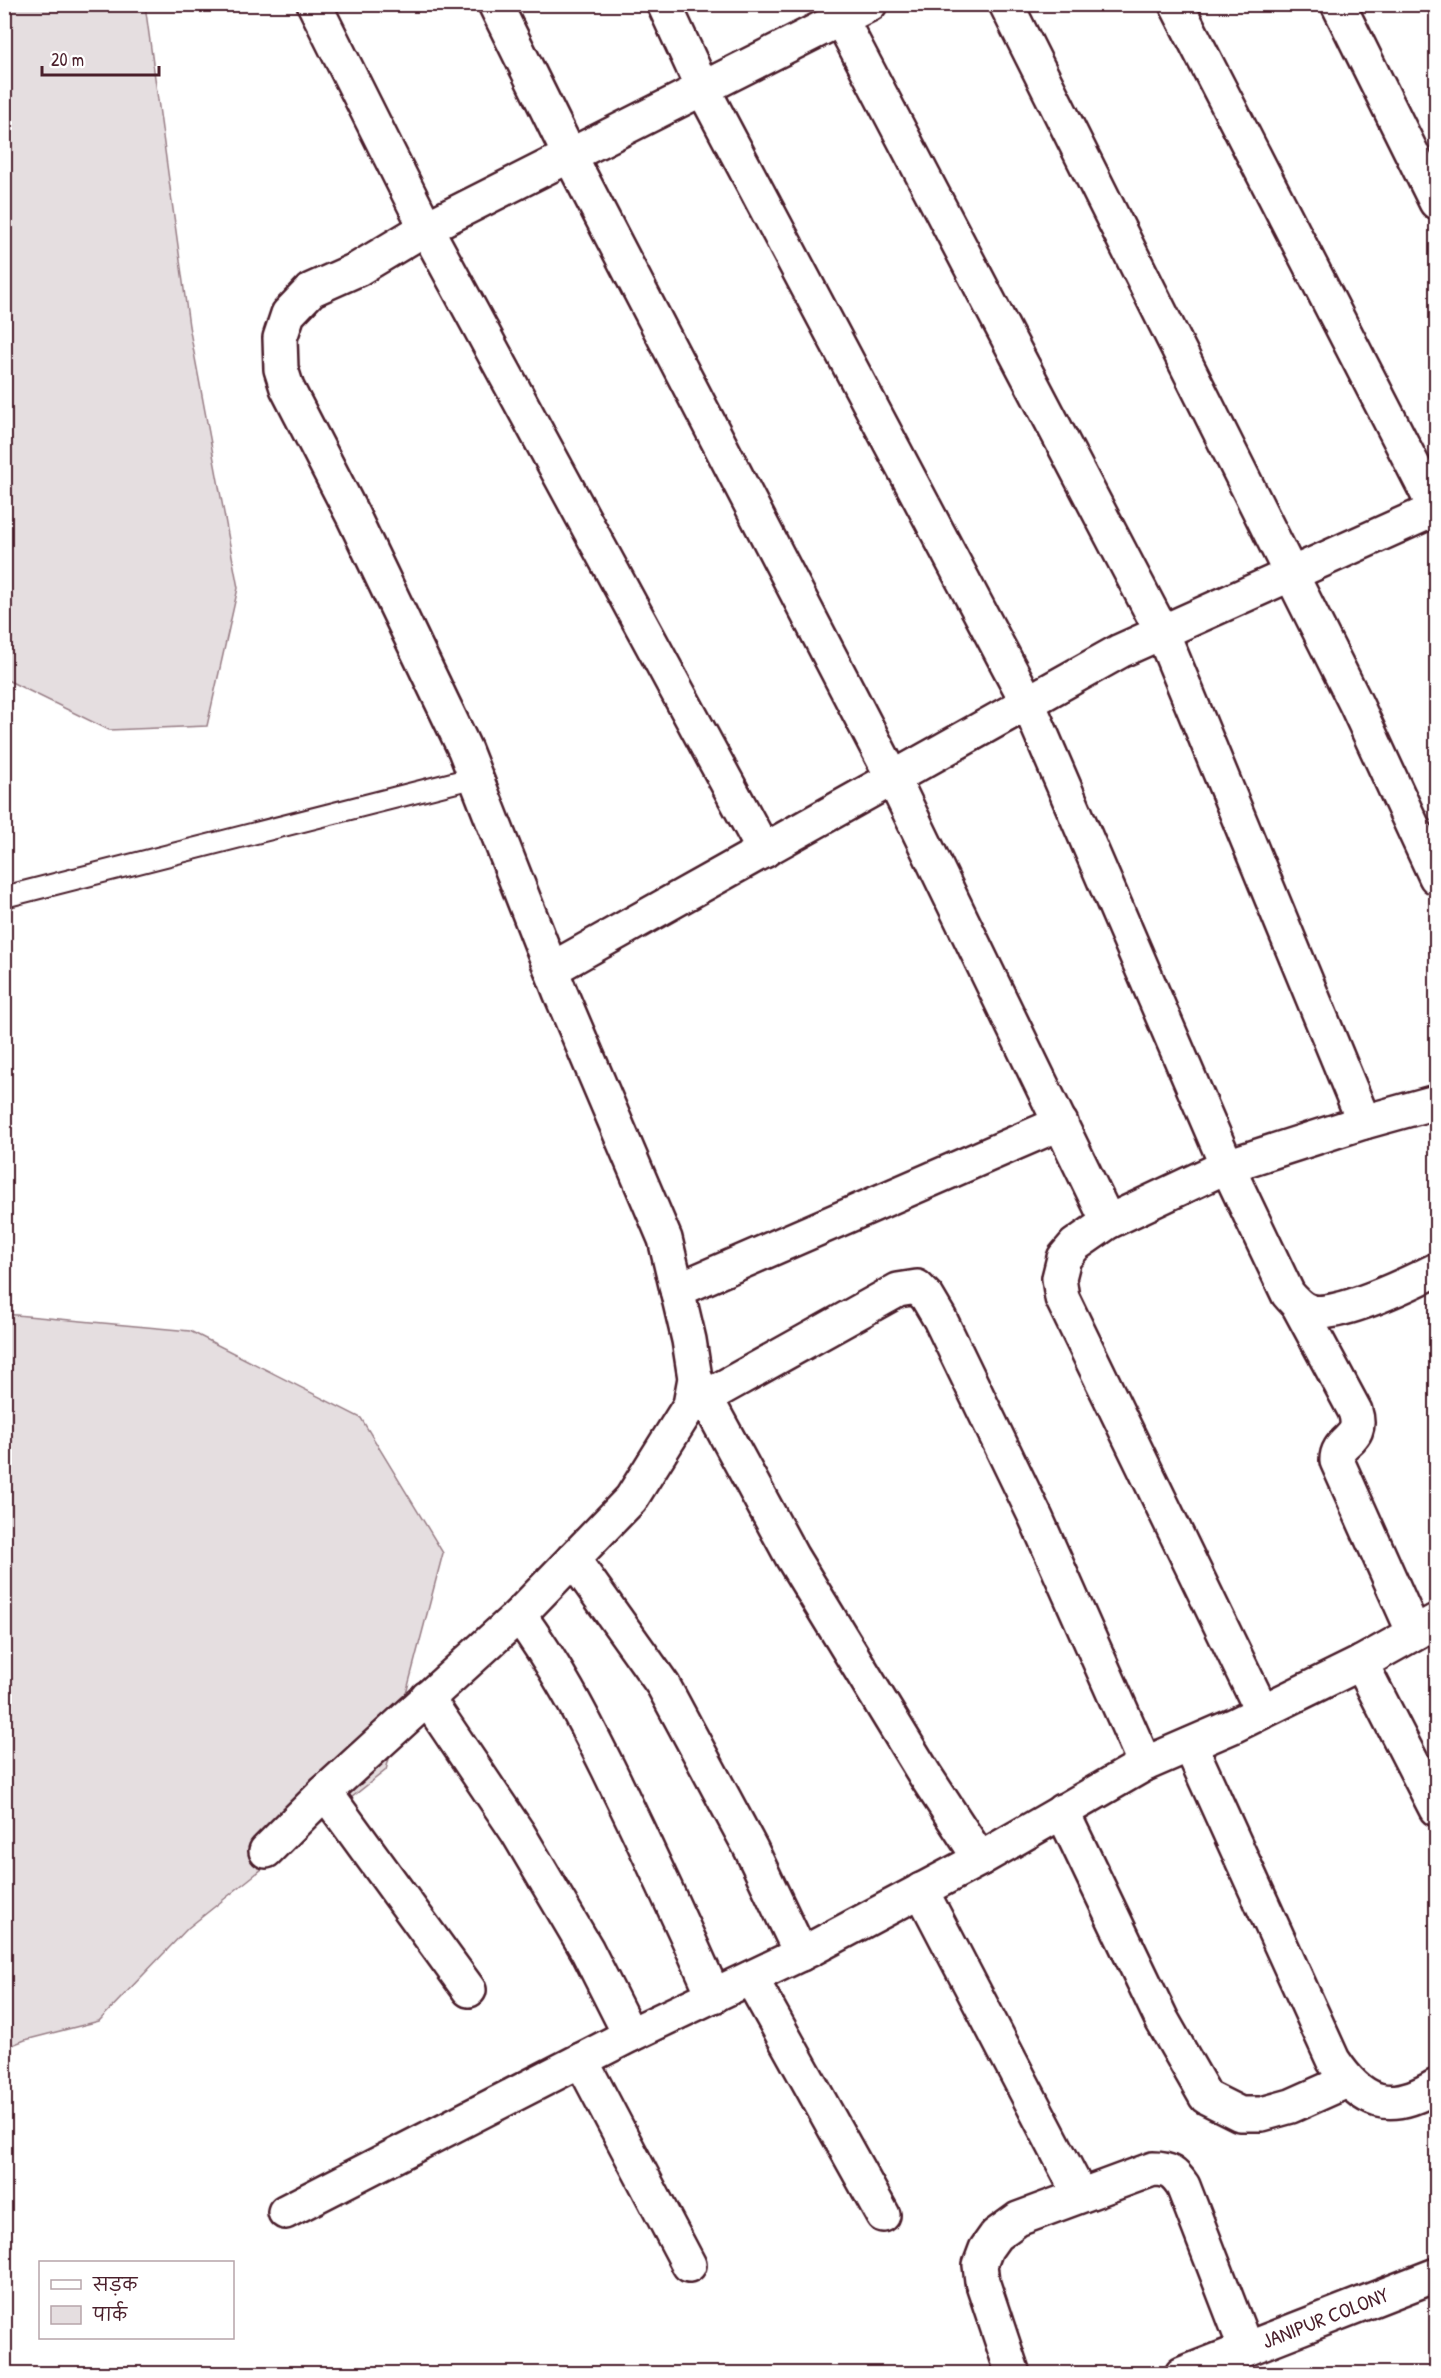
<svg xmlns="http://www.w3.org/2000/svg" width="1441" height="2378" font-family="'Patrick Hand','Playpen Sans Deva',sans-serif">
<rect width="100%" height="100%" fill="#fff"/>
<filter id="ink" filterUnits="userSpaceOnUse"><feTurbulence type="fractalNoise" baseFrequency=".0167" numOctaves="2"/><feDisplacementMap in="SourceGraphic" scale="12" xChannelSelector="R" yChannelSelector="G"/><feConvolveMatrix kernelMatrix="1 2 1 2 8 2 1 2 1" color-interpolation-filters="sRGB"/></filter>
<g filter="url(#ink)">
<!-- green -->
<path fill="#e5dee0" stroke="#987e86" stroke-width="1.5" d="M4,5H145L189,326L238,588L207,726L109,730L5,679Z
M5,1314L190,1331L361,1418L443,1553L386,1770L188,1928L99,2021L25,2040L5,2048Z"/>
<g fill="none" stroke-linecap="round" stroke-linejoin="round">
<!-- service casing -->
<g stroke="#4a1f2b" stroke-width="24">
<path id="service" d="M4,897L476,777"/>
</g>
<!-- minor casing -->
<g stroke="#4a1f2b" stroke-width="38">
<g id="minor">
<path d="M314,4L426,228L764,851"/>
<path d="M495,4L570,156L893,778L1108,1222"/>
<path d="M664,4L703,89L1028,703L1227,1166L1288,1294C1294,1301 1300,1308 1309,1311C1334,1320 1412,1282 1436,1270"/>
<path d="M833,4L1162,632L1364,1122"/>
<path d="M1006,4L1356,704L1436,877"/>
<path d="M1176,4L1436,510"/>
<path d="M1338,4L1436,202"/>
<path d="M552,969L1120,651L1436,509"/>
<path d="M677,1290L1061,1123"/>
<path d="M1298,1305L1355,1411C1365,1442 1336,1438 1337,1461L1414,1633"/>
<path d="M695,1378L792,1557L925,1775L980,1859"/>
<path d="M706,1397L898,1290L917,1287L927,1297L940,1319L1036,1518L1145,1764"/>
<path d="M573,1559L663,1685L751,1849L801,1954"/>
<path d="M519,1615C556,1666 580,1712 608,1768C645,1844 680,1919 714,1996"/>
<path d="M1361,1663L1436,1809"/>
<path d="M427,1698L518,1833L587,1950L630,2035"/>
<path d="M1262,1711L1062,1298L1059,1278L1064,1258L1075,1245L1108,1222L1227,1166L1364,1122L1436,1102"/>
<path d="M1190,1745L1333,2060C1362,2104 1390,2114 1436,2086"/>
<path d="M325,1792L469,1990"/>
<path d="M1062,1811L1162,2020L1206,2097L1240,2114H1262L1291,2106L1347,2081"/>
<path d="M266,1851L325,1792L519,1615L631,1499L690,1405L695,1378L689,1340L665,1239L560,992L465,750L353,516L287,388L281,369L280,338L288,314L311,290L358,269L426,228L870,4"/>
<path d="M921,1890L1080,2195"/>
<path d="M751,1978L883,2215"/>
<path d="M581,2060L689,2265"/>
<path d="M285,2212L630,2035L813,1948L980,1859L1145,1764L1233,1726L1361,1663L1436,1621"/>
<path d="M1013,2374L982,2281L980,2265L986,2249L996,2235L1018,2219L1153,2169C1169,2169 1174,2173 1183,2186L1246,2349"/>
<path id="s1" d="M1182,2374L1436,2275"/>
</g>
</g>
<!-- service -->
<use href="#service" stroke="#fff" stroke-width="20"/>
<!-- minor -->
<use href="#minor" stroke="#fff" stroke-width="33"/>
</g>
</g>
<g text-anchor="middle" stroke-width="4.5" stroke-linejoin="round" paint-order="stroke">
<!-- street labels -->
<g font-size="21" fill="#4a1f2b" stroke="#fff">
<text dy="7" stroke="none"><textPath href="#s1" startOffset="154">JANIPUR COLONY</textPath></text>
</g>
</g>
<!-- margin -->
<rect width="1441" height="2378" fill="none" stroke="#fff" stroke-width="24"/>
<rect x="12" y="12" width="1417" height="2354" fill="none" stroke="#4a1f2b" stroke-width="2" filter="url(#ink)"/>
<!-- legend -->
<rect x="39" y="2261" width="195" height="78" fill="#ffffff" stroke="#b7a5aa" stroke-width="1.5"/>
<rect x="51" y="2280" width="30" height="9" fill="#ffffff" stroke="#b7a5aa" stroke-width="1.5"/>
<text x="93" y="2291" font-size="18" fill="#4a1f2b">सड़क</text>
<rect x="51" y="2306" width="30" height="18" fill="#e5dee0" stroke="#b7a5aa" stroke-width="1.5"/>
<text x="93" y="2321" font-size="18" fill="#4a1f2b">पार्क</text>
<!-- scale -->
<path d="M42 66v9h117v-9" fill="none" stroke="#4a1f2b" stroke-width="3"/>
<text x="51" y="66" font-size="18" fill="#4a1f2b" stroke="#ffffff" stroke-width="4.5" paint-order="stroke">20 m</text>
</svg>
